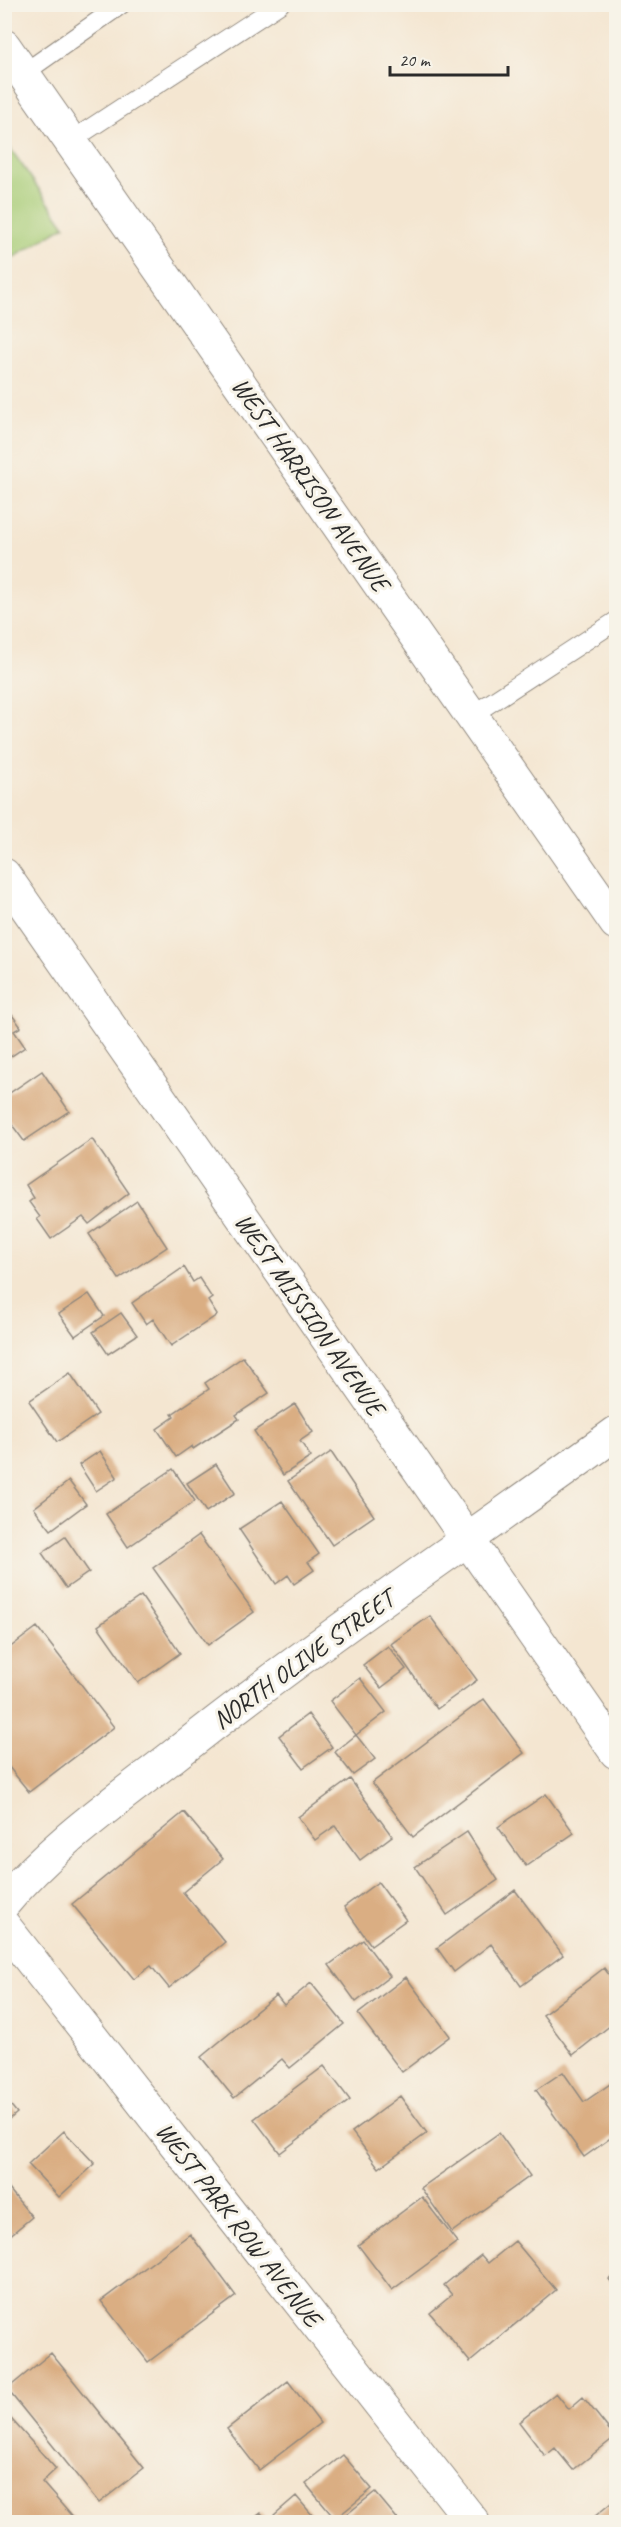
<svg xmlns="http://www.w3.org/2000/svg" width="621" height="2527" font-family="Caveat,sans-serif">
<rect width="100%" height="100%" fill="#f7f3e8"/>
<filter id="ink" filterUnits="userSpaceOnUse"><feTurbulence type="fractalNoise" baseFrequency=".0167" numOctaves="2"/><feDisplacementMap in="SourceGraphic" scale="12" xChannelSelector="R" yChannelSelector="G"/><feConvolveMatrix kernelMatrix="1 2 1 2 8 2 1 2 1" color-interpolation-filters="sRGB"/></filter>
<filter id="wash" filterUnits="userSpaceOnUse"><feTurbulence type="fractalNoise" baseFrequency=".008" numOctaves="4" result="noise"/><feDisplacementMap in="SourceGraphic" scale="24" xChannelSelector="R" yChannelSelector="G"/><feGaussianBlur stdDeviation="1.35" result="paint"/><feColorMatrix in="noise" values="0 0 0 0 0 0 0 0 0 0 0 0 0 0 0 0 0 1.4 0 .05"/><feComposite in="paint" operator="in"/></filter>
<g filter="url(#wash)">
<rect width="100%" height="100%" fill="#f4e6d1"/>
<!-- green -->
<path fill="#a7cc76" stroke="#697c50" stroke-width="1.5" d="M5,141L65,226L5,263H4Z"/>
<g id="blocks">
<!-- building -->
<path fill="#daae83" d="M12,1015L21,1027L14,1031L25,1047L4,1061V1020Z
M42,1071L69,1111L24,1141L4,1114V1097Z
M92,1139L129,1193L89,1224L83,1217L51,1239L37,1219L40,1217L29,1202L34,1198L26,1185Z
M137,1201L167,1247L119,1279L89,1234Z
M184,1267L193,1282L199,1278L212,1298L208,1301L217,1315L171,1346L153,1319L146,1324L132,1303Z
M89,1294L104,1316L75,1336L59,1314Z
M121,1313L137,1335L108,1354L93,1332Z
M243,1357L269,1393L236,1415L239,1419L193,1449L192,1446L176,1457L157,1429L174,1417L172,1414L209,1389L205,1383Z
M70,1373L98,1414L57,1442L29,1401Z
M295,1404L313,1432L300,1441L311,1457L283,1475L254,1431Z
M100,1451L117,1477L96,1491L79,1465Z
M331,1452L374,1516L332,1545L288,1481Z
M216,1464L235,1493L206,1512L187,1483Z
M173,1469L195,1501L128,1547L106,1514Z
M69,1481L86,1504L51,1530L34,1508Z
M282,1501L319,1554L308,1562L314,1570L294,1584L288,1575L276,1584L239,1529Z
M199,1535L254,1612L208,1645L153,1568Z
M65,1537L89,1572L66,1588L42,1553Z
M141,1596L180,1653L138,1683L98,1626Z
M430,1616L477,1680L437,1709L391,1644Z
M37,1627L114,1727L29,1792L4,1761V1652Z
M388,1646L406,1669L381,1688L363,1665Z
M360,1678L386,1712L356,1735L330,1701Z
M484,1699L524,1753L413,1837L372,1783Z
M308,1714L332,1747L303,1768L279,1736Z
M356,1735L375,1759L353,1775L335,1752Z
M350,1779L392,1836L360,1860L335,1826L315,1840L298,1817Z
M546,1794L574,1833L526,1866L498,1827Z
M184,1812L223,1859L183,1892L225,1942L169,1988L151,1966L134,1979L72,1904Z
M467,1832L498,1880L447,1915L415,1867Z
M378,1882L406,1920L371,1945L344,1907Z
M515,1890L563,1955L521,1986L491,1944L454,1972L437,1948Z
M363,1940L390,1976L356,2002L329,1965Z
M604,1968L616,1984V2021L573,2055L543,2015Z
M406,1977L450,2036L402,2072L358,2014Z
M311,1983L344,2024L290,2068L282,2059L234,2098L201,2057L276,1995L284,2005Z
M324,2066L350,2100L280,2153L254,2119Z
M563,2072L584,2102L616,2080V2134L584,2157L536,2090Z
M400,2096L427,2133L379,2168L352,2132Z
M4,2097L17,2113L4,2124Z
M64,2131L95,2164L59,2197L28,2164Z
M499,2133L530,2176L452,2232L421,2188Z
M4,2183L32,2217L8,2237L4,2233Z
M422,2197L457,2242L392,2290L358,2245Z
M190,2234L236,2296L148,2362L101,2301Z
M515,2241L556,2290L470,2362L430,2313L452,2295L444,2285L481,2255L488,2263Z
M616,2273V2288L609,2279Z
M51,2353L144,2468L99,2503L7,2389Z
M288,2381L320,2423L259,2470L227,2429Z
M556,2393L569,2409L583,2397L615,2437L573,2470L555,2448L545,2456L519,2422Z
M4,2411L56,2469L42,2482L77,2522H4Z
M343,2455L372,2489L335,2519L306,2484Z
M375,2492L400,2522H337Z
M296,2496L318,2522H280L274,2515Z
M616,2499V2522H588Z
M261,2513L269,2522H249Z"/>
</g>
</g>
<g filter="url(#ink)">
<use href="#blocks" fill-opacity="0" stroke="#90887e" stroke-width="1.5"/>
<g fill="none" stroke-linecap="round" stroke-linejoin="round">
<!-- service casing -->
<g stroke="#90887e" stroke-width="20">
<path id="service" d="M24,73L122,4
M72,140L280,4
M472,715L616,621"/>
</g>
<!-- minor casing -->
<g stroke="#90887e" stroke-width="35">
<path id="minor" d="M4,46L616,923
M4,875L616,1752
M4,1926L473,2522"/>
</g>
<!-- tertiary casing -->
<g stroke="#90887e" stroke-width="35">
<path id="tertiary" d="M4,1903C51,1846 114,1802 172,1757C315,1643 468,1541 616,1433"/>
</g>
<!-- service -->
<use href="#service" stroke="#fff" stroke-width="18"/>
<!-- minor -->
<use href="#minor" stroke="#fff" stroke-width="33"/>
<!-- tertiary -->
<use href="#tertiary" stroke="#fff" stroke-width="33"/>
</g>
</g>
<g text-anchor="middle" stroke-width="6" stroke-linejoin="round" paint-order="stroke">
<!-- street labels -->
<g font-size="26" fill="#2b2b2b" stroke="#f7f3e8">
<text transform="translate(311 484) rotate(55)" y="9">WEST HARRISON AVENUE</text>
<text transform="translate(310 1314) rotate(55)" y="9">WEST MISSION AVENUE</text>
<text transform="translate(303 1659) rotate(-36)" y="9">NORTH OLIVE STREET</text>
<text transform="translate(239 2224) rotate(52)" y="9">WEST PARK ROW AVENUE</text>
</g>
</g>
<!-- margin -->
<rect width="621" height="2527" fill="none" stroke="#f7f3e8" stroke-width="24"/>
<!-- scale -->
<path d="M390 66v9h118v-9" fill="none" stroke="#2b2b2b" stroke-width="3"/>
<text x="399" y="66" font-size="18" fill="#2b2b2b" stroke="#f7f3e8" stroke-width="4.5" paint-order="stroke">20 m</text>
</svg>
